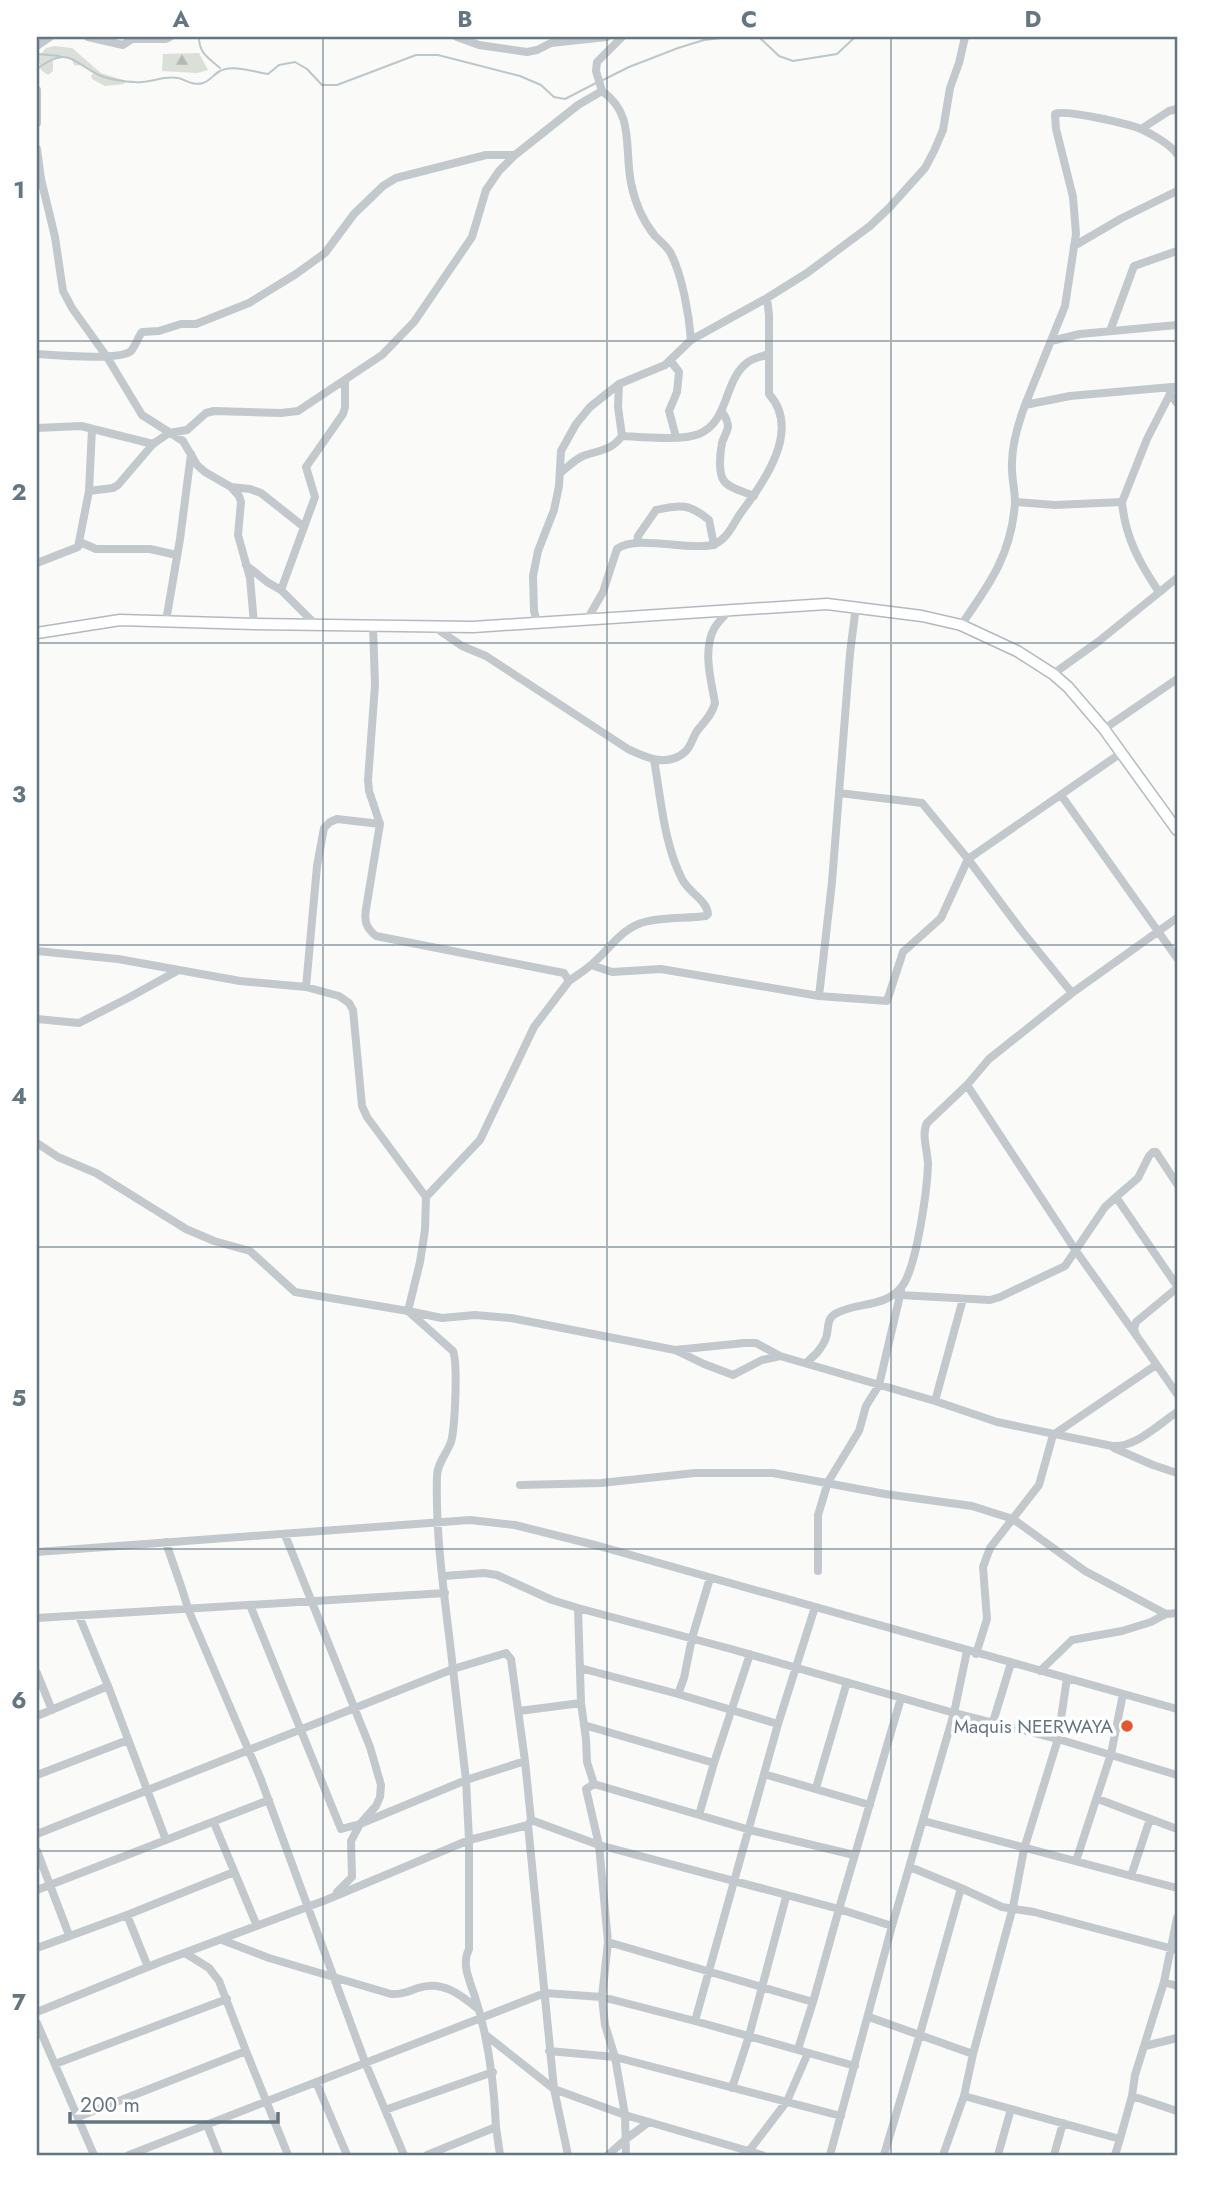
<svg xmlns="http://www.w3.org/2000/svg" width="1214" height="2192" font-family="Jost,sans-serif">
<defs>
<pattern id="forest-firs" width="22" height="20" patternUnits="userSpaceOnUse" patternTransform="scale(1.75)"><rect width="22" height="20" fill="#dadfd7"/><path d="M5 1l3.5 6h-7zM16 11l3.5 6h-7z" fill="#b4b9b4"/></pattern>
</defs>
<rect width="100%" height="100%" fill="#fafaf8"/>
<!-- grass -->
<path fill="#dadfd7" d="M54,46L72,48L101,73L126,81L124,84L105,86L92,79L91,76L94,72L86,66L74,65L71,58L65,57L53,60V71L48,75L41,70L38,57L46,48Z"/>
<!-- forest -->
<path fill="url(#forest-firs)" d="M199,53L208,70L197,73L162,71L163,54Z"/>
<g fill="none" stroke-linecap="round" stroke-linejoin="round">
<!-- stream -->
<path stroke="#bbc7cb" stroke-width="2" d="M199,37C199,54 209,58 220,68
M759,37L779,56L793,61L837,54L855,37
M37,54L60,56
M37,69C68,45 72,62 99,75C108,79 125,82 135,82C151,84 162,75 178,78C187,80 192,86 203,83C210,81 214,74 220,71C232,64 255,72 268,74L279,65L295,62L307,69L322,85H337L416,55H438L520,76L541,85L554,97L565,99L596,83
M601,81L629,67L678,48L704,40L730,37"/>
<!-- secondary casing -->
<g stroke="#b3babf" stroke-width="13">
<path id="secondary" d="M37,633L120,620L254,624L473,627L827,604L922,616L961,625L1017,651L1053,674L1068,687L1104,729L1177,830"/>
</g>
<!-- street -->
<path stroke="#c3c8cc" stroke-width="8" d="M88,37L123,45L132,39H166L170,37
M457,37L479,45L527,52L537,50L551,43L607,37
M37,46L50,37
M37,90V123
M602,91C635,114 624,147 631,183C635,203 642,220 655,236C660,241 666,246 670,252C682,274 689,314 691,340
M1141,129L1169,111L1177,109
M37,149L41,179L37,185
M41,179L55,237L63,291L72,308L107,357L142,415L183,441L197,465L205,472L231,487L239,496L241,502L238,535L250,578L254,624
M1074,246L1122,218L1177,191
M1110,331L1134,266L1177,251
M1051,341L1080,334L1177,325
M37,354C54,355 120,361 131,351C136,345 138,337 142,332L159,331L181,324H196L249,303L296,274L325,253L354,214L383,186L396,178L486,155H515
M670,360L679,372L677,392L669,411L676,437
M1170,394L1177,403
M1025,405L1065,306L1076,234L1073,197L1056,129L1055,114C1065,109 1129,124 1141,129C1152,134 1171,145 1177,154
M722,412C725,416 728,421 728,427C727,433 723,438 722,443C720,453 718,473 724,481C730,489 745,492 754,496
M37,428L81,426L153,444
M622,436C641,437 682,441 699,434C730,421 723,380 748,362C753,358 761,357 768,354
M560,473C568,467 574,460 583,456C599,450 611,451 622,436L618,407L619,384
M231,487L250,489L261,493L304,527
M89,491L92,429
M1015,502L1055,505L1122,502C1125,537 1140,564 1159,592
M1122,502L1147,439L1170,394L1172,387H1174
M80,542L96,549H150L177,555
M637,543L638,536L656,510C680,505 689,503 709,520L714,545
M37,563L78,547L89,491L113,488L118,485L153,444L169,433L187,430L206,413L214,411L281,413L298,411L382,355L414,322L472,237L486,190L499,171L515,155L578,105L602,91L596,71L597,62L622,37
M246,565L267,582L281,590L316,625
M281,590L315,497L306,467L343,414L345,407V380
M588,618L603,592L617,549C636,534 687,551 712,545C726,541 733,525 740,514C763,483 802,431 769,394V315L767,298
M166,621L180,539L191,454
M537,622L534,611L533,576L538,551L554,510L559,486L561,451L576,424L590,407L619,384L665,365L691,340L767,298L807,273L870,226L889,208L925,168L934,151L943,130L950,88L959,63L965,37
M961,625C990,584 1012,553 1015,502C1015,489 1011,476 1012,463C1012,443 1018,424 1025,405L1070,396L1172,387
M373,626L375,685L368,780L369,791L380,824L366,909C364,921 366,928 376,936L564,973L569,981L534,1027L480,1140L426,1197L425,1230L420,1262L408,1311L442,1318L475,1315L511,1318L675,1350L704,1364L733,1375L762,1360L780,1356L935,1401L997,1422L1112,1446C1135,1448 1158,1425 1177,1412
M433,626L462,646L486,656L628,749C647,758 668,768 686,751C691,746 693,737 697,731C704,722 712,715 715,703C711,680 702,649 715,627C719,621 725,615 730,610
M1053,674L1099,641L1177,578
M1104,729L1177,679
M1061,795L1177,958
M37,951L118,959L240,981L306,987L339,996L349,1003L353,1010L362,1106L367,1117L426,1197
M591,965L612,972L661,969L819,996L887,1001L903,952L941,918L968,859L922,803L839,793
M569,981C576,976 584,971 591,965C608,951 619,931 641,923C662,916 685,919 706,916L708,914C707,900 688,892 682,879C664,844 661,799 654,760
M306,987L317,866L324,828L330,822L337,819L380,824
M1072,993L1021,930L968,859L1121,753
M819,996L832,882L850,653L856,606
M37,1019L79,1023L130,997L177,971
M967,1085L1076,1251L1136,1335
M37,1143L58,1157L96,1173L186,1229L214,1241L250,1251L295,1292L408,1311L453,1351C458,1364 455,1428 451,1442C447,1453 437,1464 437,1476C435,1540 446,1605 453,1669L37,1834
M1116,1197L1138,1178L1149,1156L1153,1152H1156L1177,1184
M1177,1288L1136,1322L1134,1329L1136,1335L1177,1394
M900,1295L990,1300L1000,1297L1065,1266L1105,1207L1116,1197L1177,1286
M675,1350L744,1343H756L780,1356
M806,1363C814,1356 822,1349 826,1338C829,1330 826,1319 835,1314C857,1301 886,1309 903,1285C917,1264 927,1191 928,1165C928,1152 921,1134 927,1123L967,1085L989,1059L1072,993L1177,918
M935,1401L963,1299
M1114,1448L1153,1465L1177,1473
M520,1485L601,1483L695,1473H773L885,1494L972,1506L1013,1519L1085,1571L1166,1614L1177,1613
M285,1535L370,1747L381,1785L380,1797L376,1806L360,1824L351,1841L352,1877L337,1892
M166,1542C173,1565 182,1586 188,1609L260,1777L365,2062L404,2155
M37,1552L470,1520L515,1525L599,1546L1177,1709
M818,1571V1515L828,1482L859,1431L866,1406L879,1385L901,1291
M444,1576L484,1573L497,1575L552,1600L578,1608L731,1649L954,1713L892,1926L830,2155
M250,1605L341,1829L360,1824L466,1780L525,1761
M578,1608L581,1703L586,1739L587,1762L594,1784
M79,1616L108,1686L166,1840
M37,1618L445,1593
M967,1651L954,1713L1058,1739L1177,1775
M976,1654L987,1619L983,1567L990,1548L1039,1485L1053,1435L1156,1365
M580,1668L678,1694L684,1678L692,1638L710,1578
M1040,1671L1072,1640L1122,1631L1151,1622L1166,1614
M37,1673L52,1710
M1067,1678L1058,1739L1024,1849L1013,1907L973,2054L964,2096L1120,2139L1132,2096L1135,2075L1164,1982L1177,1918
M678,1694L778,1724
M519,1711L581,1703
M37,1716L108,1686
M993,1722L1011,1663
M584,1725L714,1763
M764,1774L870,1805
M37,1775L128,1740
M816,1788L847,1682
M1098,1799L1177,1829
M699,1815L714,1763L750,1654
M531,1820L599,1845L839,1909L813,2002
M924,1821L1177,1888
M214,1823L257,1926
M37,1851L69,1935
M1076,1861L1111,1754L1123,1694
M1131,1876L1150,1819
M961,1888L1002,1907L1034,1912L1177,1950
M37,1890L269,1800
M127,1915L148,1967
M892,1926L839,1909L901,1698
M222,1940L269,1958L391,1994C402,1995 409,1991 418,1988C442,1980 460,1994 478,2009
M608,1942L813,2002L798,2049
M37,1948L127,1915L234,1872
M1164,1982L1177,1986
M37,2012L160,1962L326,1900L469,1840L528,1825
M869,2017L973,2054
M695,2021L778,1724L815,1607
M37,2023L94,2155
M487,2036L554,2089L625,2115L762,2155
M1145,2046L1177,2038
M246,2051L288,2155
M549,2051L615,2057L841,2116
M55,2064L227,1999
M316,2082L347,2155
M732,2088L749,2036L786,1897
M1132,2096L1177,2111
M385,2110L493,2072
M78,2117L246,2051L219,1981L209,1968L185,1953
M207,2125L219,2155
M496,2127L500,2155
M749,2151L787,2101L808,2053
M129,2155L545,1993L602,1997L695,2021L855,2066
M427,2155L496,2127C494,2082 489,2040 475,1997C470,1981 461,1965 469,1949V1840L466,1780L453,1669L506,1653L511,1659L525,1761L531,1820L528,1825L554,2089L568,2155
M608,2155L626,2139L649,2122
M626,2155L625,2115L615,2057L605,2025L602,1997L608,1942L599,1845L586,1789L594,1784L750,1830L854,1855
M884,2155L920,2034L961,1888L910,1867
M943,2155L964,2096
M998,2155L1011,2109
M1054,2155L1063,2123
M1115,2155L1120,2139"/>
<!-- secondary -->
<use href="#secondary" stroke="#fff" stroke-width="10"/>
</g>
<!-- grid -->
<path fill="none" stroke="#657683" stroke-width="2" stroke-opacity="0.55" d="M323,37V2155M607,37V2155M891,37V2155M37,341H1177M37,643H1177M37,945H1177M37,1247H1177M37,1549H1177M37,1851H1177"/>
<!-- markers -->
<circle fill="#e4572e" stroke="#fff" stroke-width="2.5" cx="1127" cy="1726" r="7"/>
<g text-anchor="middle" stroke-width="7" stroke-linejoin="round" paint-order="stroke">
<!-- poi labels -->
<g font-size="19" fill="#657683" stroke="#fff" text-anchor="end">
<text x="1113" y="1733">Maquis NEERWAYA</text>
</g>
</g>
<!-- border -->
<rect width="1214" height="2192" fill="none" stroke="#ffffff" stroke-width="77"/>
<!-- scale -->
<path d="M70 2112v10h208v-10" fill="none" stroke="#657683" stroke-width="3.5"/>
<text x="80" y="2112" font-size="21" fill="#657683" stroke="#ffffff" stroke-width="5" paint-order="stroke">200 m</text>
<rect x="38" y="38" width="1138" height="2116" fill="none" stroke="#657683" stroke-width="2.5"/>
<g font-size="23" text-anchor="middle" font-weight="bold" fill="#657683">
<text x="181" y="27">A</text>
<text x="465" y="27">B</text>
<text x="749" y="27">C</text>
<text x="1033" y="27">D</text>
<text x="19" y="198">1</text>
<text x="19" y="500">2</text>
<text x="19" y="802">3</text>
<text x="19" y="1104">4</text>
<text x="19" y="1406">5</text>
<text x="19" y="1708">6</text>
<text x="19" y="2010">7</text>
</g>
</svg>
